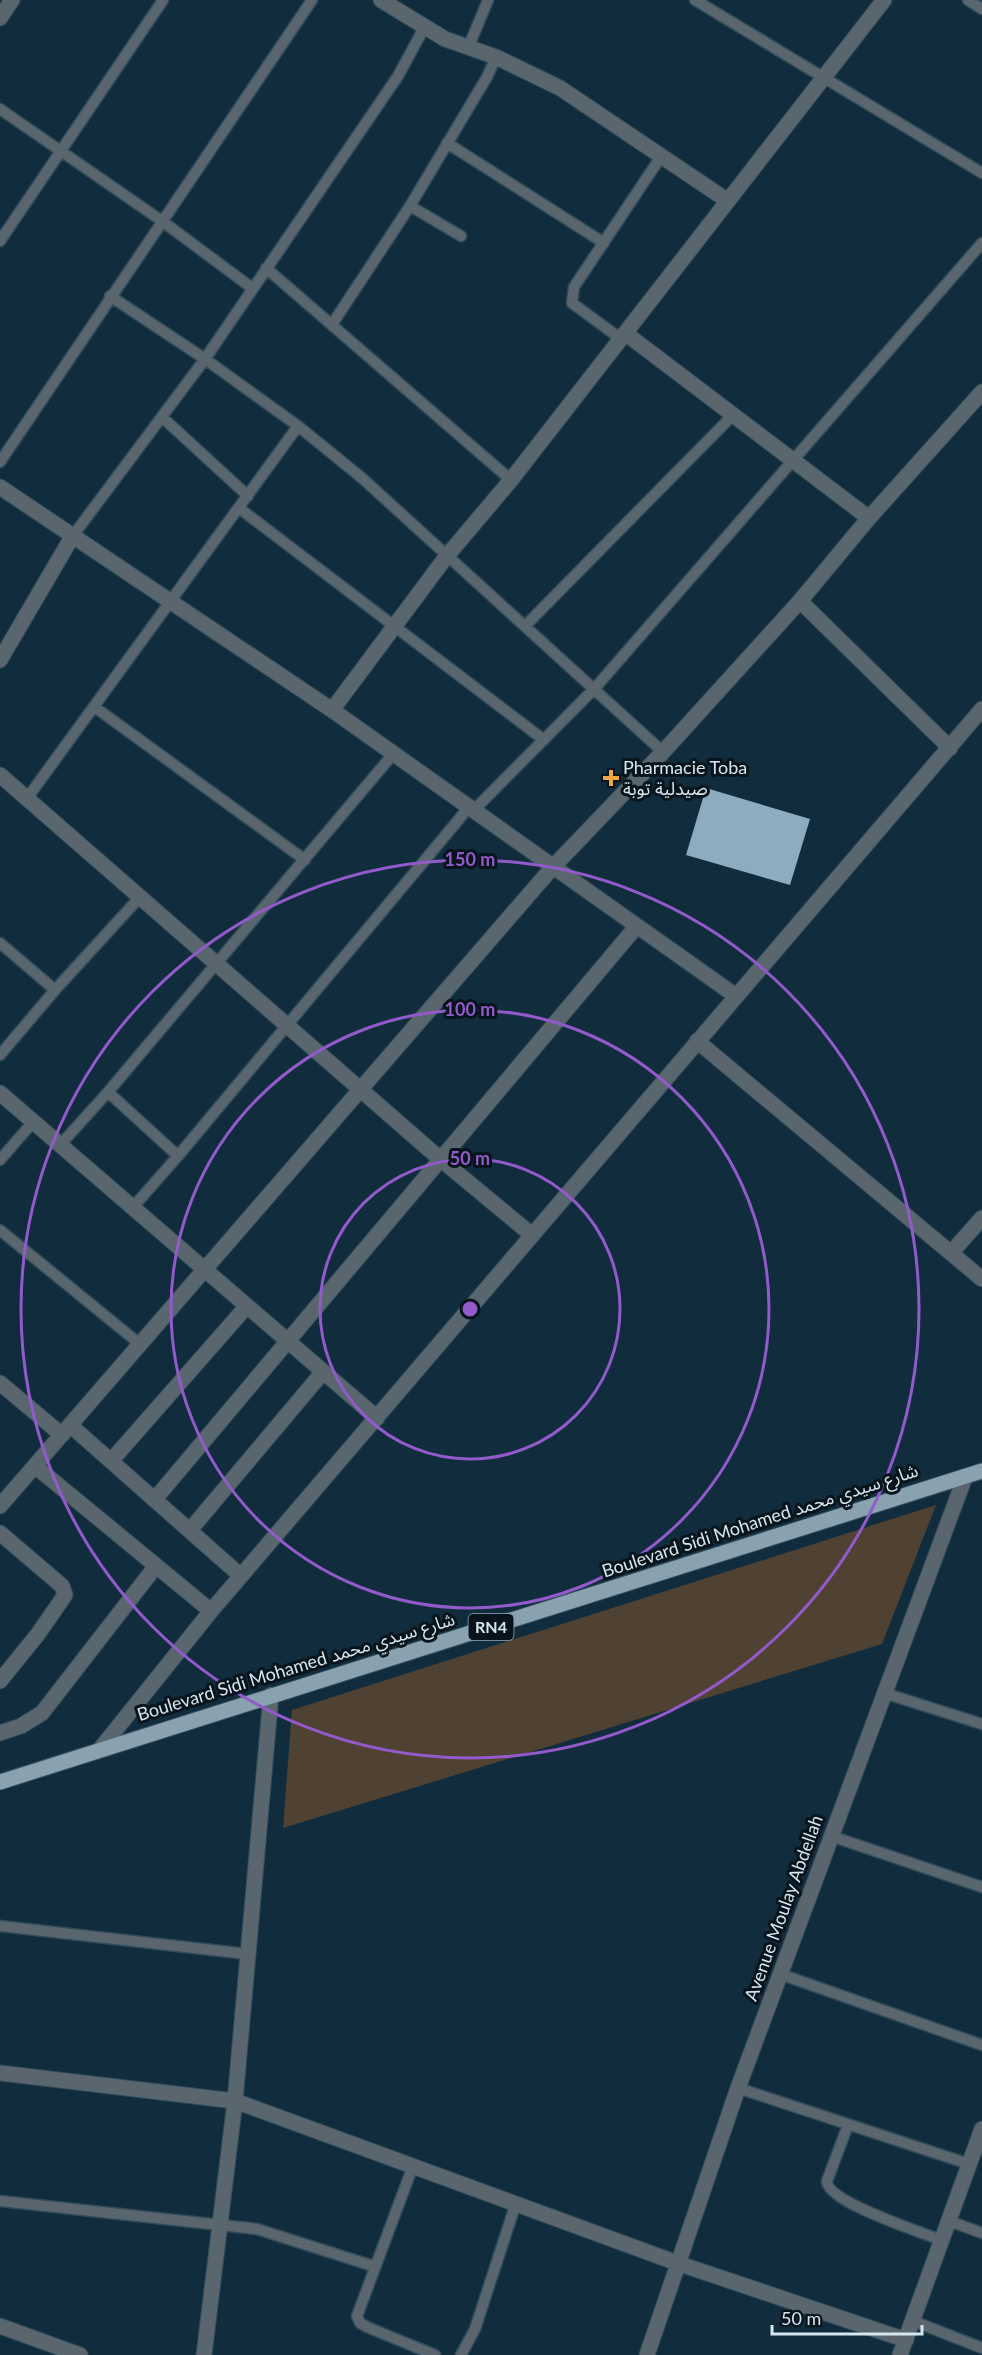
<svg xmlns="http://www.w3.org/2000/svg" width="982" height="2355" font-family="Lato,'Noto Sans Arabic',sans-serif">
<rect width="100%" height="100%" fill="#112d3d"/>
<!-- green -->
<path fill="#4f4233" d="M936,1505L882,1644L283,1828L292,1710Z"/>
<!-- building -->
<path fill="#8dacc0" d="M706,788L810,819L790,885L686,855Z"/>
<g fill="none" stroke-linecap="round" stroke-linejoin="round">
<!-- lane casing -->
<g stroke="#314b5a" stroke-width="13">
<path id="lane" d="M695,0L982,173
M968,0L982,9
M468,48L488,0
M0,109L162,221L252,288
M447,143L604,243
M410,206L461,236
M0,241L163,0
M266,268L511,480
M110,296L205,359L298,426L362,478L663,752
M333,323L410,206L487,77L496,57
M621,339L572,303L574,287L662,155
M162,417L248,496
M0,462L312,0
M239,508L544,740
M72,537L205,359L398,76L424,28
M526,625L732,416
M96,708L305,860
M28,797L298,426
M475,809L595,688L982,243
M0,943L55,990
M0,1055L55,990L140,897
M108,1092L178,1156L134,1206
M61,1144L108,1092L394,753
M178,1156L470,806
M0,1160L33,1122
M0,1230L141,1345
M884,1693L982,1724
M831,1836L982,1887
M0,1926L247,1954
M780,1974L982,2045
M738,2088L969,2164
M848,2125L827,2181C827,2202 921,2232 941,2240
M413,2166L357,2316L360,2323L367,2327L435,2355
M0,2201L257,2229L373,2266
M949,2221L982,2233
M913,2321L982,2348
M461,2355L475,2329L516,2203"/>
</g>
<!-- street casing -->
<g stroke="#314b5a" stroke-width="17">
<path id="street" d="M381,0L445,39L496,57L560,88L728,201
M0,18L12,0
M625,333L869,518
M0,487L332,710L736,996
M800,601L950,748
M0,660L72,537
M332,710L446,557L511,480L884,0
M0,775L439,1158L532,1235
M697,1041L982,1279
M0,1093L377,1418
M951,1253L982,1218
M0,1383L62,1435
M70,1425L241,1576
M111,1461L247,1306
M35,1466L211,1611
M155,1499L636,927
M0,1506L552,868L663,752L800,601L869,518L982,392
M190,1530L323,1372
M0,1533L62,1586L65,1595L38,1634L0,1681
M0,1733L21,1726L42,1713L156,1566
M101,1748L211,1611L982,709
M0,2073L235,2101L680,2264L906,2340
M0,2326L80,2355
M204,2355L235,2101L271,1695
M647,2355L738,2088L965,1477
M900,2355L982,2129"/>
</g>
<!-- primary casing -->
<g stroke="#314b5a" stroke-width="17">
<path id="primary" d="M0,1782L982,1471"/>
</g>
<!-- lane -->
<use href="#lane" stroke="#5a666d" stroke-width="10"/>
<!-- street -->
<use href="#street" stroke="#5a666d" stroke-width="15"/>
<!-- primary -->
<use href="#primary" stroke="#8aa1b0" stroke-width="15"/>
</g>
<!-- distance rings -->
<g fill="none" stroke="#925acb" stroke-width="3">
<circle cx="470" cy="1309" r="150"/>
<circle cx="470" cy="1309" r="299"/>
<circle cx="470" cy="1309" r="449"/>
</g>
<!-- markers -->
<path fill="#f2a540" stroke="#08141b" stroke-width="2" d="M608 769h6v6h6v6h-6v6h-6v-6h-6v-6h6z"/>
<g text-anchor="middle" stroke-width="6" stroke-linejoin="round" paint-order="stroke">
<!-- shield labels -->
<rect fill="#08141b" stroke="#98a7b0" stroke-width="1.5" x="468.5" y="1614" width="45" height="26" rx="4.5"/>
<g font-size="16" font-weight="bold" fill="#d6e6f0">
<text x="491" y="1633">RN4</text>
</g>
<!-- poi labels -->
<g font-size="18" fill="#d6e6f0" stroke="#08141b" text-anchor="start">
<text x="623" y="774">Pharmacie Toba<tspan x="623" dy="21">صيدلية توبة</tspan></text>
</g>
<!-- street labels -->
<g font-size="18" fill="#d6e6f0" stroke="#08141b">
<text transform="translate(760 1521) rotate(-18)" y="6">Boulevard Sidi Mohamed شارع سيدي محمد</text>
<text transform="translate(296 1667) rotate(-17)" y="6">Boulevard Sidi Mohamed شارع سيدي محمد</text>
<text transform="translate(784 1908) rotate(-70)" y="6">Avenue Moulay Abdellah</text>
</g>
</g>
<circle cx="470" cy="1309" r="9" fill="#925acb" stroke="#08141b" stroke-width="3"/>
<g font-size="18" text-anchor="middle" font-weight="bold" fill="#925acb" stroke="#08141b" stroke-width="6" stroke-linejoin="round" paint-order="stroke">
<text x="470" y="866">150 m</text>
<text x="470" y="1016">100 m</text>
<text x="470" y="1165">50 m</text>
</g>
<!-- scale -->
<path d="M772 2325v9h150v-9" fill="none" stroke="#d6e6f0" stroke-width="3"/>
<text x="781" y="2325" font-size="18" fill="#d6e6f0" stroke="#08141b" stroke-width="4.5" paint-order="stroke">50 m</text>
</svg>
